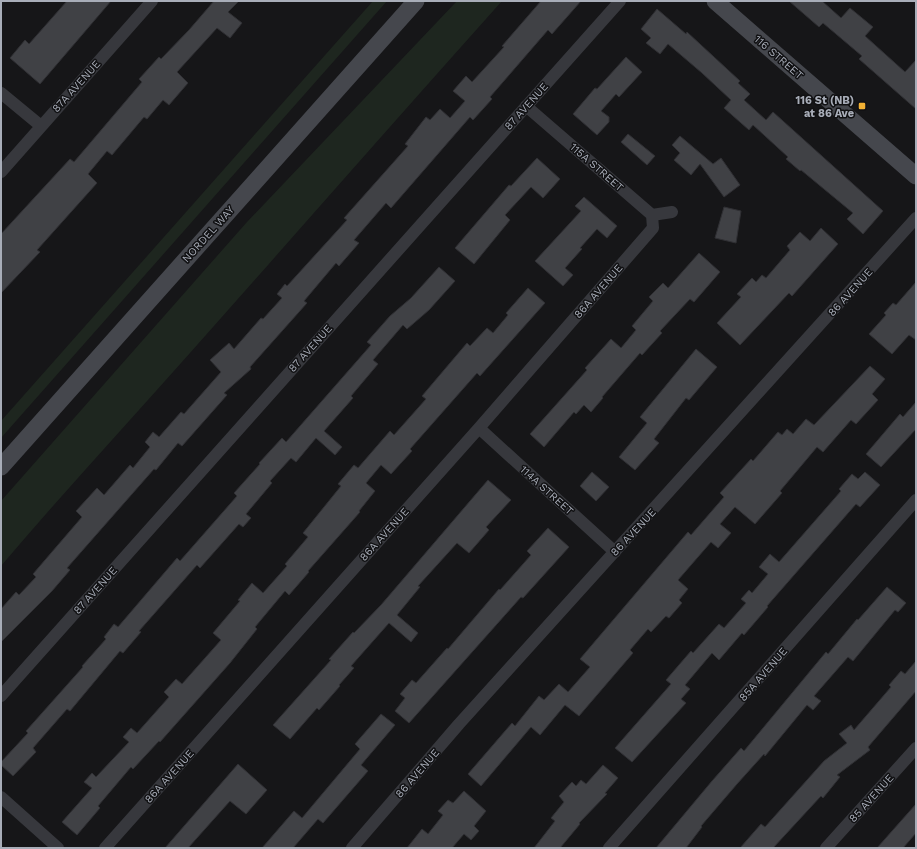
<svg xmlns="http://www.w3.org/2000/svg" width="917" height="849" font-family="'Work Sans',sans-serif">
<rect width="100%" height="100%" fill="#161618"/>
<!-- green -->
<path fill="#1e261f" d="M373,1H387L1,438V421Z
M457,1H502C397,118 294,236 190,353C127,424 62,494 1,566V501L247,222Z"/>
<!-- building -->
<path fill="#404145" stroke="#303034" d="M67,1H111L40,84L10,58L25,40L29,44Z
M214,1H239L228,12L242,23L230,38L217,28L177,72L188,83L169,105L163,100L147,119L144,117L112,155L107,151L88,174L97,183L37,250L40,252L1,293V234L70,159L74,162L142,82L139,79L159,57L161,59L189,30Z
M541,1H581L552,34L548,30L490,97L492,99L473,120L470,117L391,208L386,203L354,240L359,243L339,266L336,263L304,301L307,303L250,367L251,369L224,393L227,395L182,446L178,443L156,470L154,469L67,568L70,570L52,591L1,642V609L16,592L19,595L36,577L33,574L82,517L76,511L97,488L104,495L130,465L133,468L150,447L145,442L153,432L159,437L181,412L184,414L221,372L210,360L229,343L234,349L261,318L263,319L282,298L277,294L285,284L287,286L347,220L344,218L408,146L405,144L426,117L430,120L440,109L450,118L465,101L453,91L466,76L472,82L504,47L502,46Z
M789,1H822L841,18L850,8L873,27L865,36L905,72L916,60V109L859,59L862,56L823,23L819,27Z
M657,9L686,34L687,32L740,81L738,83L750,94L744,100L766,120L773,112L883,211L863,234L847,219L853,213L801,170L800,171L786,159L788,157L753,125L749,130L724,108L731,100L702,73L668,44L660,54L646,43L651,38L641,29Z
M626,57L642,72L619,97L616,94L601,111L609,117V122L597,135L573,114L595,88L597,89Z
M628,134L655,156L647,165L621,142Z
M680,136L713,164L721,158L740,185L724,197L700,164L691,175L674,160L680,153L672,145Z
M537,158L560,179L543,198L531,187L505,215L510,220L474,264L455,248L509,185L511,186Z
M584,197L617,226L607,238L597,229L580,248L582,249L565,268L573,275L563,286L535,261L581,211L575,206Z
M724,207L741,211L736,243L715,238Z
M821,228L838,244L792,296L789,293L740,345L717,323L741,297L737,294L752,278L756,282L762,275L766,278L790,250L787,246L800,232L810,241Z
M699,253L720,272L694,302L690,299L660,331L662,333L642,355L640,353L602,397L603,398L591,412L584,405L576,414L574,412L544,447L530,434L587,370L585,368L611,339L621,348L636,330L632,326L653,301L649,297L663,283L668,288Z
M439,267L455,281L429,310L407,329L403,325L373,360L378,364L351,396L353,398L324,431L342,447L335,455L316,438L296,462L291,458L270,481L272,483L246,514L251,518L243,527L239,524L200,568L197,565L139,631L141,632L123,653L120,651L70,711L67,709L33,748L36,752L13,776L1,765V762L28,733L26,731L83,667L82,666L106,639L104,637L114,624L118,627L177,558L180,561L237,496L234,493L260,464L259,463L282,438L286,442L371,345L367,342L390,316L411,298Z
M916,282V340L909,335L892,354L869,334L886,315L884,313L893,303L896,305Z
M528,288L545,303L480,376L477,373L410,449L412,451L391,474L381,465L366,483L375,491L359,511L360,512L308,571L309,572L289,595L285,591L255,627L257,629L230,663L160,742L159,741L133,769L131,767L98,806L100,808L77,835L62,822L92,788L84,782L92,773L96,777L129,742L123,737L131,728L137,733L169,697L164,692L176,679L182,684L221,640L213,633L240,601L238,600L252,583L263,593L287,566L285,564L308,537L303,533L341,486L338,484L354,465L358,468L390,431L394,435L426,399L422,396L467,343L470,346L487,328L493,333L508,315L506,313Z
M696,349L717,367L689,400L686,398L654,439L659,443L635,470L619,457L647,423L640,417Z
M870,366L885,379L872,394L878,400L856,424L851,420L823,452L817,447L780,491L782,493L755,524L735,507L720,524L731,533L718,548L711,542L678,580L688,589L679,600L682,603L669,618L666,616L651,632L648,629L630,650L633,653L579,716L565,705L540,735L531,727L481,786L468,774L512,723L515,726L539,696L544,700L559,684L568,692L590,667L580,659L688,532L691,535L724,497L720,493L751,459L753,461L778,432L782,435L787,429L793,434L806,419L814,425Z
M916,402V429L881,467L866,454L900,414L903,417Z
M592,472L609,487L596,501L580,486Z
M865,472L880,485L860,507L856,504L767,606L768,607L744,635L742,633L719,660L712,653L685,685L690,689L681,699L686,703L632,762L615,748L671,684L666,680L691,651L693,653L719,624L724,628L746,603L741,599L749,590L752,593L768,574L759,567L770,554L779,562L841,491L839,489L852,474L858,479Z
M488,480L511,500L486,527L489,530L469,553L457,543L418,586L420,587L397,615L418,633L411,642L389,623L351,666L354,668L339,685L340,686L319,710L317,708L290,739L273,725L331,660L329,659L353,632L354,633L381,605Z
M548,528L569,547L523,598L521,597L409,723L395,711L405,698L400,694L412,680L416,683L447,648L448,649L499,589L500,590L531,555L527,551Z
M887,587L906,603L898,612L895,610L853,661L848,657L814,696L821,701L813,710L807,705L765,756L764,754L737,784L701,826L702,827L686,848H656L712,781L741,748L744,751L826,652L828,654L857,619L858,620Z
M916,661V691L868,747L870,750L837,775L840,777L823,798L821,796L773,848H740L761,824L765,827L824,761L847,743L839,734L851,725L854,730L891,687L889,685L901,671L905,674Z
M381,714L395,725L361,765L368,771L323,823L318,819L293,848H262L294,811L302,818L360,749L355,744Z
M238,764L267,790L246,814L230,801L188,848H165Z
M603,765L618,778L605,793L607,794L579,823L580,824L560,848H534L555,821L551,818L564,802L559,796L572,782L576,786L581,780L586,784Z
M464,791L486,811L474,826L479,831L471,840L464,834L452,848H407L422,829L428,834L443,815L438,811L448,800L453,803Z
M916,804V833L903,848H877Z"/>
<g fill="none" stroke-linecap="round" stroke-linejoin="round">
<!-- street -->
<path stroke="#37383d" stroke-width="12" d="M1,93L41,126
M526,106L652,215L672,212
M1,172L152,1
M479,428L615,552
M1,696L620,1
M1,797L58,848
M105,848L479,428L653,228L652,215
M352,848L459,724L916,218
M609,848L916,500
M826,848L916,748"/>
<!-- secondary -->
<path stroke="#45474d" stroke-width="17" d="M715,1L916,176
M1,467L416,1"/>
</g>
<!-- markers -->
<rect fill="#f2b134" stroke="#111113" stroke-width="1.5" x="858" y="102" width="8" height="8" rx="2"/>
<g text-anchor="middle" stroke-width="3" stroke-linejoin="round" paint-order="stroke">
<!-- street labels -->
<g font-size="11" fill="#a8adb8" stroke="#111113">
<text transform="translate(779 57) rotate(41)" y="4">116 STREET</text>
<text transform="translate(76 86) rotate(-48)" y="4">87A AVENUE</text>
<text transform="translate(526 106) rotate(-48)" y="4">87 AVENUE</text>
<text transform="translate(597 167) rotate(41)" y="4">115A STREET</text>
<text transform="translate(208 234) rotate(-48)" y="4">NORDEL WAY</text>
<text transform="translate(598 291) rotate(-49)" y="4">86A AVENUE</text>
<text transform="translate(850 292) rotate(-48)" y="4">86 AVENUE</text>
<text transform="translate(310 348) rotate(-48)" y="4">87 AVENUE</text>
<text transform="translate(547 490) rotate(42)" y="4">114A STREET</text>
<text transform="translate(633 532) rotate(-47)" y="4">86 AVENUE</text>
<text transform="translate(384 534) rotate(-48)" y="4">86A AVENUE</text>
<text transform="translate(95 590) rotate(-48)" y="4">87 AVENUE</text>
<text transform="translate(763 674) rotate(-49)" y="4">85A AVENUE</text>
<text transform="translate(417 773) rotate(-49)" y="4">86 AVENUE</text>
<text transform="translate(169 776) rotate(-48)" y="4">86A AVENUE</text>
<text transform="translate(871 798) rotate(-48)" y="4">85 AVENUE</text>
</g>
<!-- poi labels -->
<g font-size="11" font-weight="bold" fill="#a8adb8" stroke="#111113" text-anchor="end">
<text x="854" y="104">116 St (NB)<tspan x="854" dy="13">at 86 Ave</tspan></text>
</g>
</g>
<!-- border -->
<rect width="917" height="849" fill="none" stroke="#a8adb8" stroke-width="4"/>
</svg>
